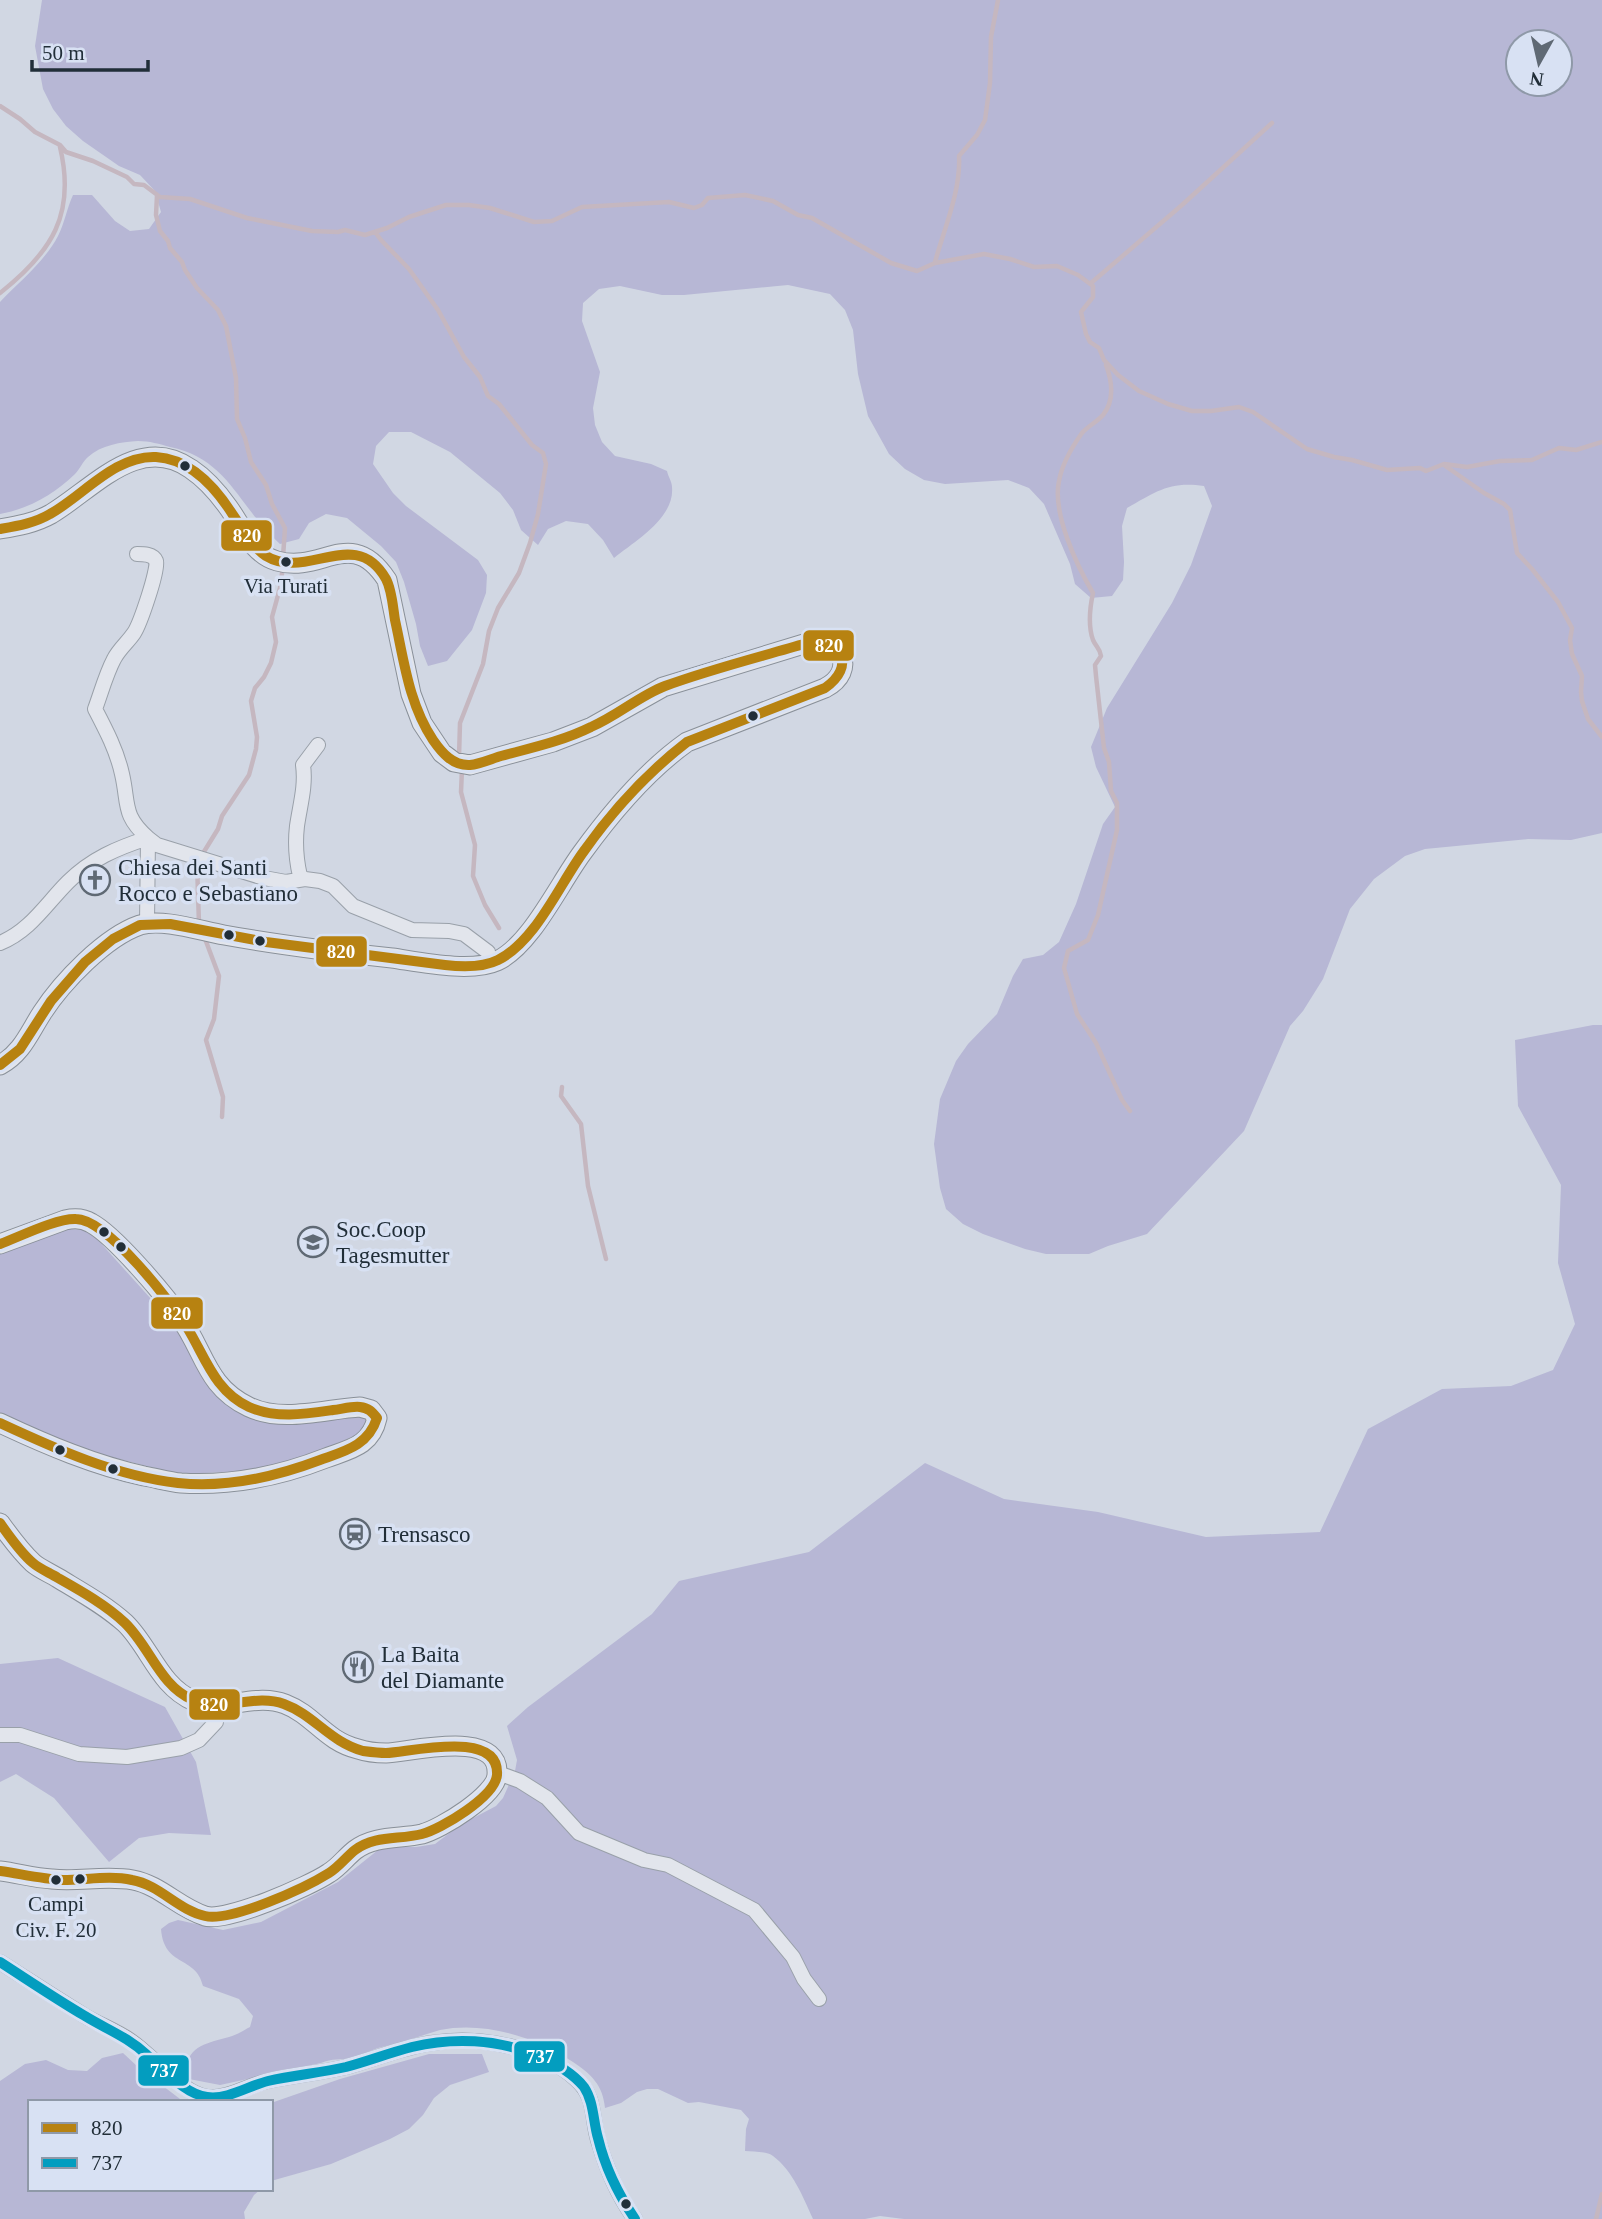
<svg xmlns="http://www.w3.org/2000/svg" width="1602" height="2219" font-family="'Times New Roman',serif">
<rect width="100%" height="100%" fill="#d1d7e3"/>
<!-- green -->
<path fill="#b7b7d5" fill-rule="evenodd" d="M42,0H1602V833L1571,840L1528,839L1425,849L1405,856L1374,879L1350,909L1323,979L1303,1011L1290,1026L1244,1131L1147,1234L1108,1246L1089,1254H1046L1025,1249L983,1234L963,1224L946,1209L940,1188L934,1144L940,1099L956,1061L968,1044L997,1014L1013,976L1023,959L1043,955L1059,942L1076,904L1103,824L1115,807L1096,767L1091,747L1107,708L1172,603L1191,565L1212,506L1204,486C1169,481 1156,492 1127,508L1122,526L1124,562L1123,580L1112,596L1091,598L1075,584L1070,564L1044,504L1029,488L1008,480L945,484L924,480L905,469L889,454L868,416L858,374L853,330L845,310L830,294L788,285L684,295H662L620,286L599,289L583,303L582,321L600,372L593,408L595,425L602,442L615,456L651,464L667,471C668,476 672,482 672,487C675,518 635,541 614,558L603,540L588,524L566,521L548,529L538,545L521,530L513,510L500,493L450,452L411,432H389L376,446L373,464L393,493L406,506L478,560L487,575L486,593L472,630L447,661L428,666L420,646L416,624L404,582L396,562L381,546L347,518L326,514L309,523L299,539L280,544C239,508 229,459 170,447C160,444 149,441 138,441C121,442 101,445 88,457C83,461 80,469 75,474C54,494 29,509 0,514V302C19,282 45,261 58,236C64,225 67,208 73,195H92L115,221L130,231L149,229L161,212L155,191L140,175L119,166L83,141L66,126L53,109L43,89L35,46ZM1560,42V84H1518V42Z
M1593,1025H1602V2219H904L880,2216L865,2219H813C803,2197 793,2171 773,2156C767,2151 754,2152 745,2151L746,2129L749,2119L741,2110L699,2102L688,2103L658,2089H647L637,2092L621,2103L605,2108C603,2085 591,2074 573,2062C536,2037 484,2021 440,2030C429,2033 419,2037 409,2040C399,2043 388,2045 378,2048C369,2051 361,2056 352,2058C341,2060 332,2058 321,2063L220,2085L189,2079C180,2048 206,2043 229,2037C237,2035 244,2030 250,2027L253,2016L239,1999L203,1986C196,1955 164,1968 161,1929L169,1923L178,1920L223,1930L261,1922L338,1882L378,1850L387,1847H416L435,1844L460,1825L496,1806L503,1798L515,1771L517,1760L507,1726L528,1707L652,1614L679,1581L809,1552L925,1463L1004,1499L1098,1512L1206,1537L1320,1532L1368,1429L1442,1389L1511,1386L1553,1370L1575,1324L1558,1263L1561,1185L1518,1106L1515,1040Z
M69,1229L89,1230L188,1340L217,1396L253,1418L358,1415L370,1422L362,1432L337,1444L259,1471L178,1474L68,1446L0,1413V1251Z
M58,1658L165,1707L196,1762L211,1835L169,1833L139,1838L109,1862L54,1798L16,1774L0,1782V1664Z
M123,2053L138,2067L184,2102H30V2189H261L254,2195L244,2212L245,2219H0V2081L25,2064L46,2060L68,2070L87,2071L102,2058Z
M429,2054H482L489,2072L450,2085L434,2098L423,2115L409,2129L390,2139L331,2164L271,2181V2103L340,2079Z"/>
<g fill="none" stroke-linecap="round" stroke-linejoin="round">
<!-- stream -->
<path stroke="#c5b7c0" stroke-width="4.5" d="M0,106L20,119L35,132L60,145L66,152L93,161L127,177L134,184L144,185L160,197L190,199L247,218L312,231L338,232L345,230L365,235L387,228L409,217L446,205H469L490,208L534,222L552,221L582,207L669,202L694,208L702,205L708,198L745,195L773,201L798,215L812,218L891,263L917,271L935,263L984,254L1010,259L1034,267L1057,266L1078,275L1093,286V297L1081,312L1086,334L1090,342L1099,348L1104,360L1118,375L1139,391L1168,404L1192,411H1211L1239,407L1253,412L1307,449L1334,457L1352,460L1387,470L1420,468L1426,471L1444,464L1467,467L1500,461L1532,460L1559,448L1576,450L1602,442
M157,195L156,215L160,231L168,241L170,248L182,262L185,270L197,288L218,310L226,326L236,378L237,419L245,438L251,462L266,485L272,504L285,528L283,557
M375,232L381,240L409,269L438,310L464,357L480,377L488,396L499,404L532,445L543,453L546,464L538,514L530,543L519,573L498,608L489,631L483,664L460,723L459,757
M935,262C944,229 961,191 959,156L977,135L985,120L990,83L991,37L998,0
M1091,283L1182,205L1272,123
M0,293C52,252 76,214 60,147
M1106,365C1112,381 1115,400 1103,415C1097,422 1088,426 1082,433C1072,447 1062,464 1059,481C1052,513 1077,566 1093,593C1090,607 1088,626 1093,640C1096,647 1100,648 1101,656L1095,665L1096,676L1104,748L1109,762L1111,791L1117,803V830L1098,915L1088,940L1068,951L1064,968L1077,1014L1096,1043L1122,1100L1130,1111
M1444,465L1484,493L1504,504L1510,510L1517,553L1532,569L1558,602L1572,628L1570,640L1572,654L1582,676L1581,692L1582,701L1588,719L1602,737
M462,769L461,792L475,845L473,876L485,905L499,928
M199,924L197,863L218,829L222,816L249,775L256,749L257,737L251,701L255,688L264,677L271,663L276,642L272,617L280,588L283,566
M204,936L219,976L214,1019L206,1040L223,1097L222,1117
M562,1087L561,1096L581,1124L588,1186L606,1259
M1596,2219L1602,2194"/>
<!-- street casing -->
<g stroke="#99a0a9" stroke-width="16">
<path id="street" d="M137,554C143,554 153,554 156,561C159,569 140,624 134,633C128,642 119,649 114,659C106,674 101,693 95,709C106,730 117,751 122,774C129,804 122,815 148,838L147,923
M305,879L300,876C296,859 295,843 297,826C300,805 306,786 303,765L318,745
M0,943C30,931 46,904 68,882C91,859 117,848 148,838L157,845L264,878L286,882L305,879L320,881L333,886L353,906L412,930L449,931L464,934L488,952
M0,1735H20L79,1754L127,1757L181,1748L199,1740L216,1722L217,1704
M498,1773L520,1781L547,1798L579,1833L644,1860L668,1865L754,1910L793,1957L804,1979L819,1999
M0,1962C28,1980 56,1998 85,2016C100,2025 117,2031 131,2041C141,2048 150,2057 159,2065C173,2077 188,2094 207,2097C228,2099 248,2085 268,2081C294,2075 320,2073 346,2067C375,2059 403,2047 432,2043C480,2035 541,2047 577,2080C597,2098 591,2120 599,2143C607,2170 618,2196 635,2219"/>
</g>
<!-- secondary casing -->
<g stroke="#899099" stroke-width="21">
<path id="secondary" d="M0,529C18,526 35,523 51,514C93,489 139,432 191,469C206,479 218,493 228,507C242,526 252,554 277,561C323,574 351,525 387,580L411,694L422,723L442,753L454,762L470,765L553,742L592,727L663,687L807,643C841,635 858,671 825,688L687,742C646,771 611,813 582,853C559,884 531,945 497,961C471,973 420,962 392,958C336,952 279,945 224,935C201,931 162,918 140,925C105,937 62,982 42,1013C29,1033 22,1053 0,1065
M0,1244L65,1220C74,1218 83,1218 91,1223C114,1235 164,1294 179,1316C205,1351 205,1386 249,1407C283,1423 325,1409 360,1407L371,1410L377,1418C371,1446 350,1449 326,1458C280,1476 231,1486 181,1483C169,1482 156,1478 144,1476C94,1465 47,1445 0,1423
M0,1523C10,1537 20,1551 33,1563C40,1569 50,1573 58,1578C81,1592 105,1605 125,1623C150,1647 159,1686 194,1701C223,1713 255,1692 285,1704C314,1715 325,1741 358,1749C367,1752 377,1753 386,1753C411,1752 501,1728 497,1775C496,1795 441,1829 422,1834C400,1839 375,1835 355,1850C346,1857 339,1867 329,1873C310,1886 225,1923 205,1916C179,1908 160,1885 133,1880C106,1875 78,1882 52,1879C34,1878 17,1873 0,1871"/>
</g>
<!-- street -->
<use href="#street" stroke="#e2e5ec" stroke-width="14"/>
<!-- secondary -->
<use href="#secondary" stroke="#e2e5ec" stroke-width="19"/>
<!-- bus-1 casing -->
<g stroke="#d8e1f3" stroke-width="16">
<path id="bus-1" d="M0,529C17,526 35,523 50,514C83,496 115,455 156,457C190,459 216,488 233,515C243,529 251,546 266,556C307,581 355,525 386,579C392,590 393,608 395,620C404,661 409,704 433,740C442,753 453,766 470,765C480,764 491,759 501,756C531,748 563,741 591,727C617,716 639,696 665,686C711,669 760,657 807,643C842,640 856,666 825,688L687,742C647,773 613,810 584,851C559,885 536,941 498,960C482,968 462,967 445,965L266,942L170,924L140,925L113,939L85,962L51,1001L20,1049L0,1065
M0,1244C19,1237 57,1218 76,1219C107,1219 172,1303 188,1329C206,1359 215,1391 249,1407C276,1419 306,1414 333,1410C342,1409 352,1406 360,1407C369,1408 372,1412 377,1418C368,1446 345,1451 320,1460C275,1477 225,1488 178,1483C116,1476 56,1449 0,1423
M0,1523C10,1537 20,1552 33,1563C40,1569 50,1573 58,1578C81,1591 106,1605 125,1623C150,1647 160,1686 193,1700C222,1713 254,1693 284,1704C314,1715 330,1742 363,1751C371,1752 379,1753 386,1753C411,1752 500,1729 497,1775C495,1797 441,1829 422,1834C399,1840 375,1835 355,1850C346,1857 339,1867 329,1873C305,1888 231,1922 205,1916C178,1910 160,1885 132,1880C110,1875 86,1880 63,1880C42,1879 21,1874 0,1871"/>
</g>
<!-- bus-2 casing -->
<g stroke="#d8e1f3" stroke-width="16">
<path id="bus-2" d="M0,1962C28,1980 56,1999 85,2016C106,2029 128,2037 147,2055C164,2069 184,2094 207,2097C228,2100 248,2086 268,2081C294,2075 320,2073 346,2067C368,2061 389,2053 412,2047C453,2037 497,2039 536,2055C553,2062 572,2072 584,2087C594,2102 593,2121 598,2138C605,2167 618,2194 635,2219"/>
</g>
<!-- bus-1 -->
<use href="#bus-1" stroke="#b78211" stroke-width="10"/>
<!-- bus-2 -->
<use href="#bus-2" stroke="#039dbf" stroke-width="10"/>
</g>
<!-- icons -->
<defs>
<g id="church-ring" transform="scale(1.575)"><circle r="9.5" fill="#d8e1f3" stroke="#5f6974" stroke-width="1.5"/><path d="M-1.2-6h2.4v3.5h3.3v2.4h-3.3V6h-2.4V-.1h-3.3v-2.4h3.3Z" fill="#5f6974"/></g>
<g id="school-ring" transform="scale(1.575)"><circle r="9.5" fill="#d8e1f3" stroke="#5f6974" stroke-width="1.5"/><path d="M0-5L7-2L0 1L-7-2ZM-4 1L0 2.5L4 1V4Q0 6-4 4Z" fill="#5f6974"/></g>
<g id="station-ring" transform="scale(1.575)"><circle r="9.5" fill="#d8e1f3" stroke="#5f6974" stroke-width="1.5"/><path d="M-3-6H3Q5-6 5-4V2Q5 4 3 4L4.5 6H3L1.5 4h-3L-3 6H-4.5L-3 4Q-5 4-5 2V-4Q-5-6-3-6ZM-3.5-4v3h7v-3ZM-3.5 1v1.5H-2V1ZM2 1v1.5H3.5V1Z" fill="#5f6974"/></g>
<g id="restaurant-ring" transform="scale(1.575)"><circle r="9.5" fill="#d8e1f3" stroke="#5f6974" stroke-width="1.5"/><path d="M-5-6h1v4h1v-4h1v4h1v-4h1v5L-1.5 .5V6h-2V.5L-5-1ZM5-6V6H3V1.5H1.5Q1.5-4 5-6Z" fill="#5f6974"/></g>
</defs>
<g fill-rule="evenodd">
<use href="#church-ring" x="95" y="880"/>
<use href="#school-ring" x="313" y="1242"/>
<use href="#station-ring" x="355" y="1534"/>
<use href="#restaurant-ring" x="358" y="1667"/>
</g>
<!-- markers -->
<g fill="#212e38" stroke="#d8e1f3" stroke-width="2.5">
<circle cx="185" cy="466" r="6"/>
<circle cx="286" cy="562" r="6"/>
<circle cx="753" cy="716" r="6"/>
<circle cx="229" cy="935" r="6"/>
<circle cx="260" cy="941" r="6"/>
<circle cx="104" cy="1232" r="6"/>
<circle cx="121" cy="1247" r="6"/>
<circle cx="60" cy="1450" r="6"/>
<circle cx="113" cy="1469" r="6"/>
<circle cx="80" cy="1879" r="6"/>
<circle cx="56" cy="1880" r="6"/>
<circle cx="626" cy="2204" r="6"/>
</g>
<g text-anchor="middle" stroke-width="7" stroke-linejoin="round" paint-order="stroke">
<!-- bus labels -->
<g font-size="21" fill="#212e38" stroke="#d8e1f3">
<text x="286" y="593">Via Turati</text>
<text x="56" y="1911">Campi<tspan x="56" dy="26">Civ. F. 20</tspan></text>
</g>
<!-- poi labels -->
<g font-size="23" fill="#212e38" stroke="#d8e1f3" text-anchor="start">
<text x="118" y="875">Chiesa dei Santi<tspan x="118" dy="26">Rocco e Sebastiano</tspan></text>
<text x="336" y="1237">Soc.Coop<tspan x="336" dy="26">Tagesmutter</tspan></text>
<text x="378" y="1542">Trensasco</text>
<text x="381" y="1662">La Baita<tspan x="381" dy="26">del Diamante</tspan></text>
</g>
</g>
<g stroke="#d8e1f3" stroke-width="2.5">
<rect x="220" y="519" width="53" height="33" rx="7" fill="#b78211"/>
<rect x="802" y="629" width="53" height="33" rx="7" fill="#b78211"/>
<rect x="315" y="935" width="53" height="33" rx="7" fill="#b78211"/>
<rect x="150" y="1296" width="54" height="34" rx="7" fill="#b78211"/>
<rect x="188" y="1688" width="53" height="33" rx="7" fill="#b78211"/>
<rect x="513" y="2040" width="53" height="33" rx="7" fill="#039dbf"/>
<rect x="137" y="2054" width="53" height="33" rx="7" fill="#039dbf"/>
</g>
<g font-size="19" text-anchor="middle" font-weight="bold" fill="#fff">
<text x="247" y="542">820</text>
<text x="829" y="652">820</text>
<text x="341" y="958">820</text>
<text x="177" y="1320">820</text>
<text x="214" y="1711">820</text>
<text x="540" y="2063">737</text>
<text x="164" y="2077">737</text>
</g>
<!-- legend -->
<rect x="28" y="2100" width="245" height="91" fill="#d8e1f3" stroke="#8f99a8" stroke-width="2"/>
<rect x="42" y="2123" width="35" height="10" fill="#b78211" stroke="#8f99a8" stroke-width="2"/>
<text x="91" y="2135" font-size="21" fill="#212e38">820</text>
<rect x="42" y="2158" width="35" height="10" fill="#039dbf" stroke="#8f99a8" stroke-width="2"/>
<text x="91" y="2170" font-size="21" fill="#212e38">737</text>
<!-- north arrow -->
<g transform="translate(1539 63) rotate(188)"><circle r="33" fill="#d8e1f3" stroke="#8f99a8" stroke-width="2"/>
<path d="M0-5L12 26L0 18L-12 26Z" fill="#5f6974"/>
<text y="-10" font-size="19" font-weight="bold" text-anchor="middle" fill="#212e38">N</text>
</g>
<!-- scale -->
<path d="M32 60v10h116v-10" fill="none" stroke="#212e38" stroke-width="3.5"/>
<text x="42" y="60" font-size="21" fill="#212e38" stroke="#d8e1f3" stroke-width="5" paint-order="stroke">50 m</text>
</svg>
